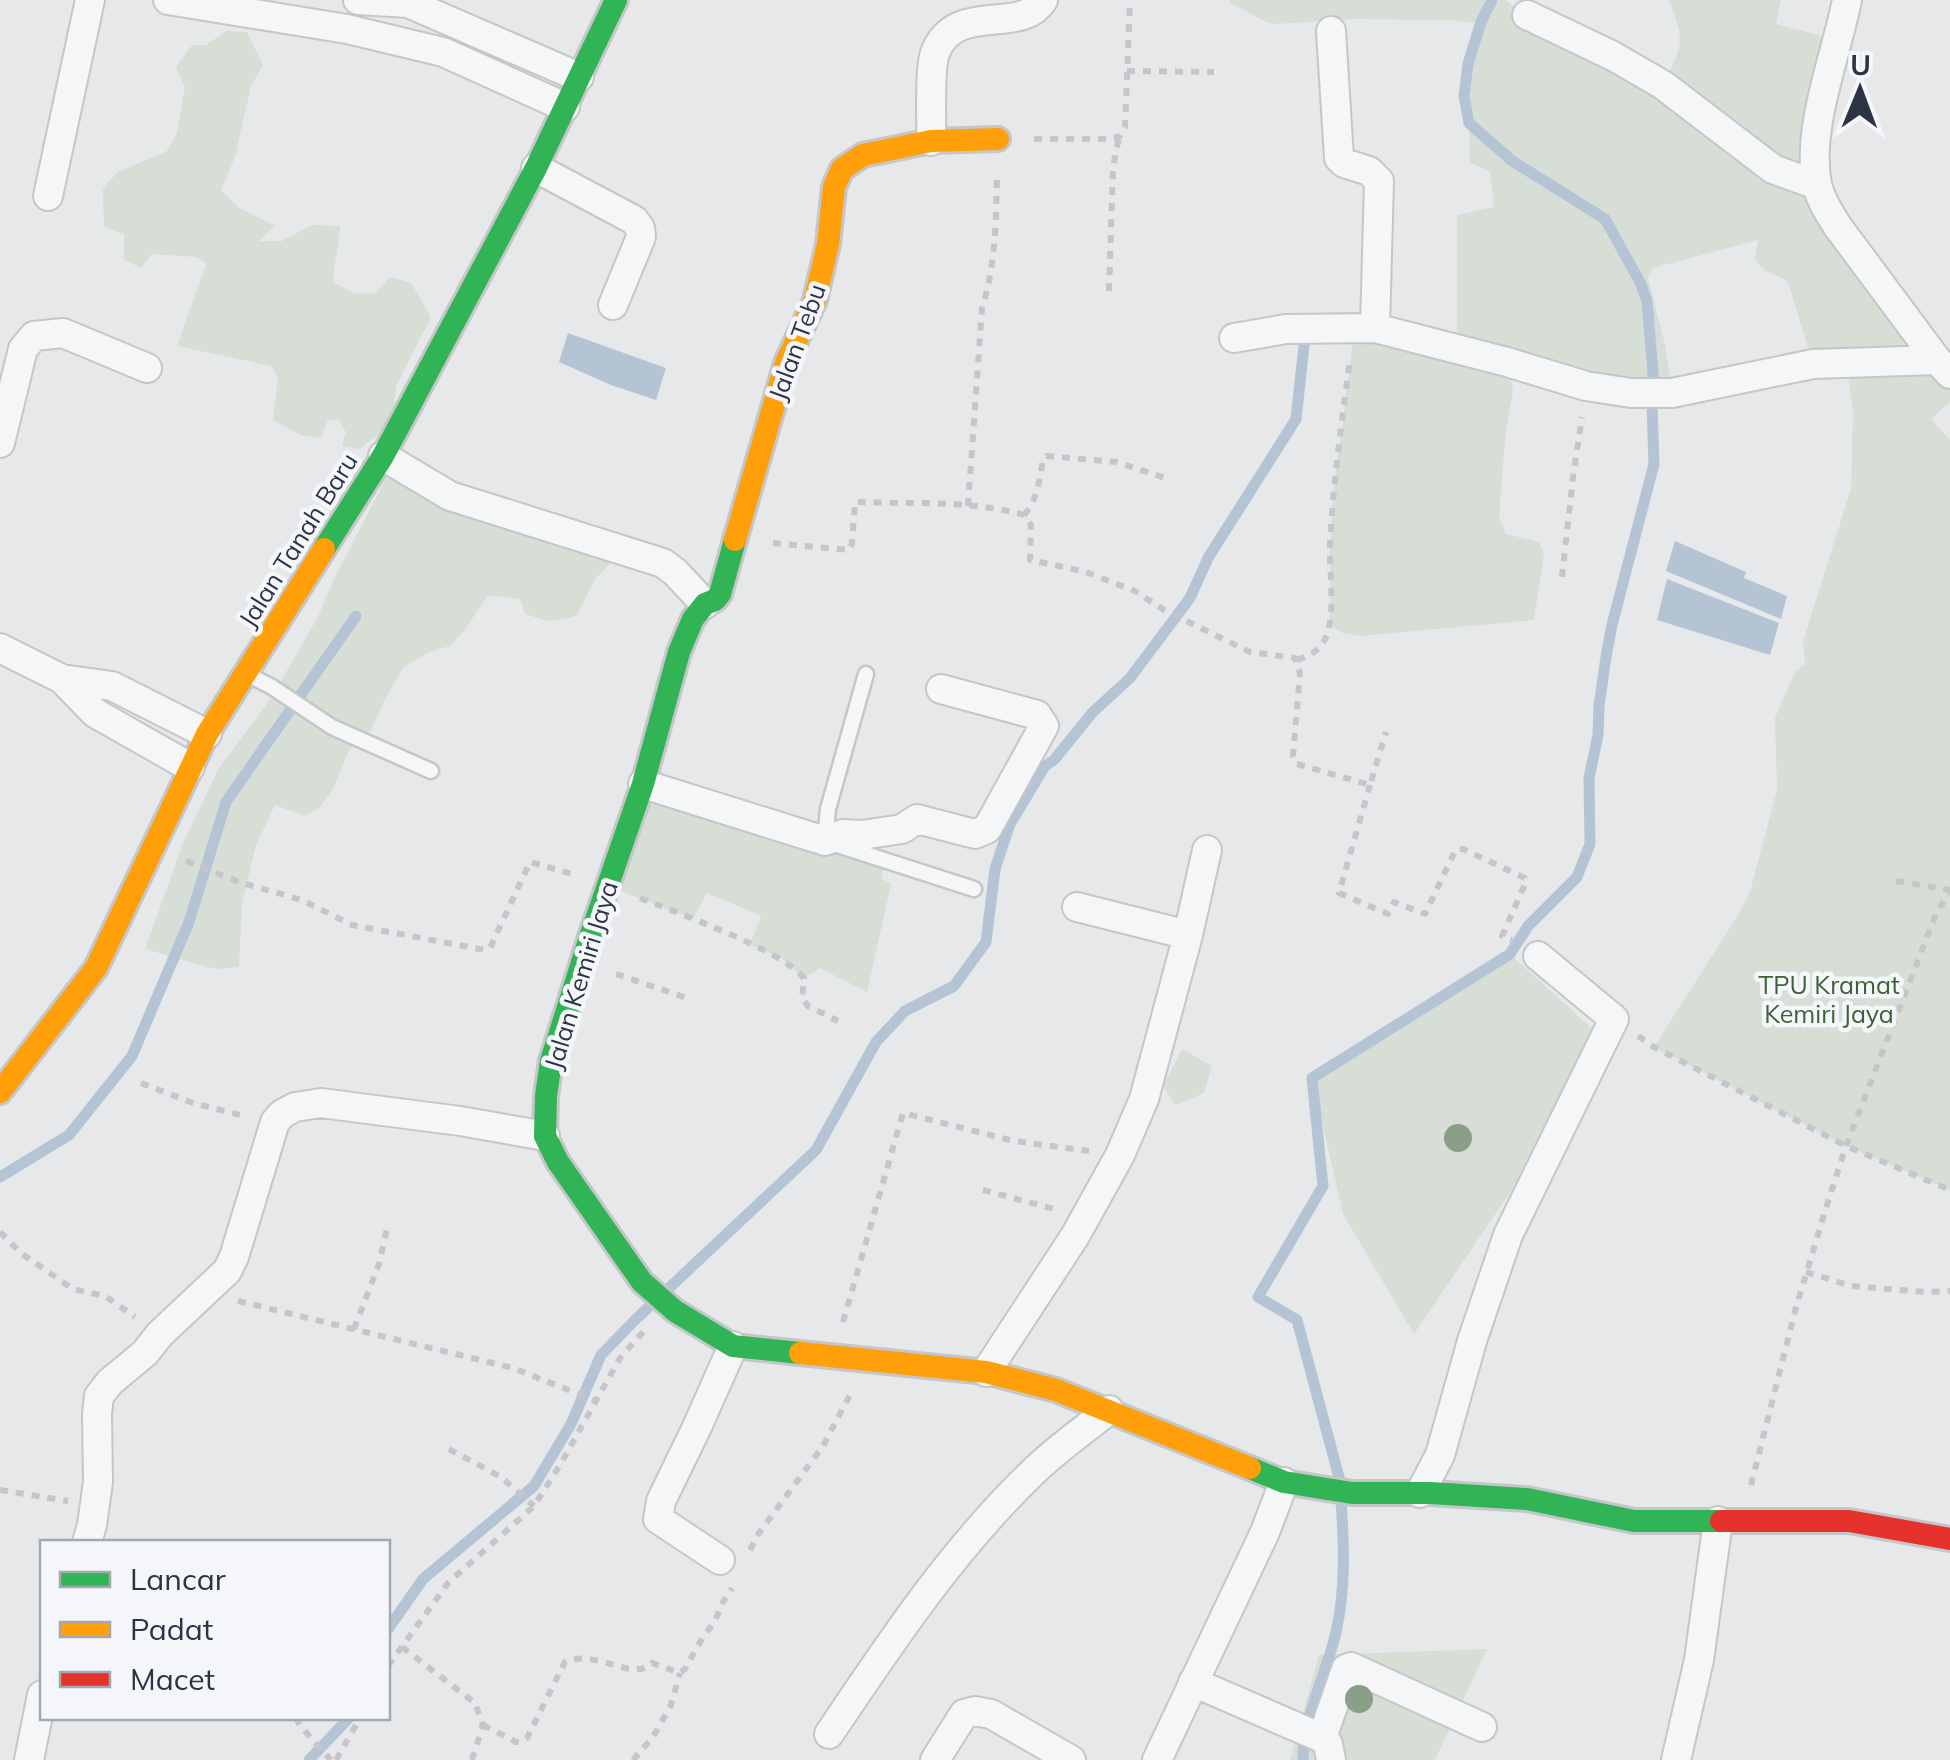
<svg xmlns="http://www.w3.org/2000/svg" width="1950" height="1760" font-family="Mulish,sans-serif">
<rect width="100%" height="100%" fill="#e6e8ea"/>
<!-- green -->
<path fill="#d6ded6" d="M1230,0H1505L1527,15L1662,85C1684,46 1685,41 1669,0H1781L1776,24L1822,36L1835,52L1817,185L1950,374V402L1931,419L1950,440V1190L1846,1146L1654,1047L1738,915L1750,892L1777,790L1775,718L1795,672L1805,664L1803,641L1851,489L1853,411L1846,362L1813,364L1788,282C1775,272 1766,275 1755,260L1758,240L1653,268L1648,277L1665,345L1672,393L1508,363L1513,392L1506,429L1499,516L1506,534L1539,542L1544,555L1534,620L1360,636L1342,633L1330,624V551L1333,493L1355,328L1457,348V215L1494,207L1490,172L1470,162L1469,123L1464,96L1468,64L1480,23L1449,20L1354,19L1276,24L1264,21L1231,3Z
M226,31L247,32L263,65L251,86L235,157L221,190L239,208L275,226L259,241H282L312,225L340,226C339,246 334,262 333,282L354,293L375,294L390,277L411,283L431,317L396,386L392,424L359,449L342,446L346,432L338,420H328L321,438L300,435L273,420L278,377L271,366L177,346L206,264L197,257L152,254L141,268L124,260V234L104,226L103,188L118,172L167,151L177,133L185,87L176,67L192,45H206Z
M394,463L622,551L595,579L577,615L566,619L547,621L525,614L520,599L488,595L464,631L450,646L429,652L404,667L386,697L371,730L349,750L334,787L320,807L305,816L275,805L256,845L242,904L239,967L215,969L145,949L184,841L219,768L271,698L318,617L334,579Z
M643,784L886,860L881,878L891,884L867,992L820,968L804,978L783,959L750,945L761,916L707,893L693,919L608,886Z
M1510,954L1610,1045L1414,1334L1343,1214L1312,1078Z
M1182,1049L1212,1066L1204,1093L1175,1105L1163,1086Z
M1487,1649L1435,1760H1290L1319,1655Z"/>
<!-- water -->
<path fill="#b4c4d5" d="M568,333L666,368L656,400L611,385L559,362Z
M1675,541L1746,572L1744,578L1787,596L1781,619L1666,571Z
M1667,579L1779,623L1770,655L1657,620Z"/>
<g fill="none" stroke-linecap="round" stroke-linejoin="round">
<!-- stream -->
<path stroke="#b4c4d5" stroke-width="11" d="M0,1177L69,1135L132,1056L189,922L226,802L356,616
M1340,1481L1297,1320L1258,1297L1323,1186L1312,1078L1510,954L1528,926L1577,877L1590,844L1589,778L1598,735L1599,706L1606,657L1612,625L1654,464L1652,404L1653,372L1647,301L1640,282L1605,219L1511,160L1469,123L1464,96L1468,64L1481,22L1492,0
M388,1629L423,1579L534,1486L571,1424L601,1355L635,1320L816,1150L876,1042L905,1011L954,986L986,942L995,869L1010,824L1045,766L1054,760L1092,713L1130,678L1190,598L1208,558L1296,419L1305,337
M309,1760L349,1718
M1303,1760C1304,1714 1326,1676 1336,1632C1346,1588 1344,1544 1341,1500"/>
<!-- lane casing -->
<g stroke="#c4c6c8" stroke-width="19">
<path id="lane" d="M247,674L272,687L332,727L431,771
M866,674L828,809L825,841L974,889"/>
</g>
<!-- street casing -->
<g stroke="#c4c6c8" stroke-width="32">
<path id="street" d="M168,0L347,29L443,52L565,107
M358,0L408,3L579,77
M1847,0C1836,56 1806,129 1817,184C1820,200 1830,214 1838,227L1937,360L1950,374
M1527,15L1613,56L1663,85L1773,169L1817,185
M1331,31L1339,158L1344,163L1369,171L1379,181L1375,328
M931,141C932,121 929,69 935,53C955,0 1022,36 1043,0
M536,168L634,220L640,228L641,237L613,305
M48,196L90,0
M1234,338L1286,329L1375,328L1507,362L1586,386L1631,393H1672L1813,364L1937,360
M0,443L23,349L34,336L63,333L147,368
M383,456L450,496L663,563L675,572L705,604
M0,648L62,679L112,686L207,734
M62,679L95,713L190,767
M643,784L825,841L843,834L862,835L902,829L917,819L975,834L987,829L1044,726L1037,715L941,689
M1077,907L1188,935
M986,1372L1075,1236L1120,1155L1144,1099L1188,935L1207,850
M1420,1493L1440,1455L1472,1341L1508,1235L1614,1019L1538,956
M87,1542L92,1525L98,1482L97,1414L99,1396L110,1382L145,1353L160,1334L227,1271L234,1257L275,1122L282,1114L295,1107L321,1103L460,1121L545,1136
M720,1560L658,1519L661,1501L697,1427L733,1346
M1193,1682L1322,1738L1328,1744L1331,1760
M829,1734C891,1642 952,1550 1032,1473C1055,1450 1084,1430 1109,1410
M1322,1738L1346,1669L1351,1667L1482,1727
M29,1760L42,1695
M935,1760L964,1714L975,1711L991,1714L1071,1760
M1157,1760L1265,1532L1284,1482
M1676,1760L1699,1660L1718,1521"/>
</g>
<!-- fast casing -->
<g stroke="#c4c6c8" stroke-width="28">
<path id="fast" d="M735,540L720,594L715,600L705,604L693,619L679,652L643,784L590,937L551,1061L546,1096L545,1136L558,1162L642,1282L675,1311L733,1346L800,1353
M324,549L383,456L536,168L616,0
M1250,1468L1284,1482L1352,1493H1430L1527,1499L1634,1521H1721"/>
</g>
<!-- slow casing -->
<g stroke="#c4c6c8" stroke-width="28">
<path id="slow" d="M735,540L786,363L815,300L828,244L834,187L842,169L863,155L931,141L998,139
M0,1092L96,968L207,734L324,549
M800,1353L986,1372L1056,1390L1250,1468"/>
</g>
<!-- jam casing -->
<g stroke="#c4c6c8" stroke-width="28">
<path id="jam" d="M1721,1521H1849L1950,1539"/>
</g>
<!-- path -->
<path stroke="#c5c6ca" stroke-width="6" stroke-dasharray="8 8" stroke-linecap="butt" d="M1127,71L1214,72
M1034,139H1109L1119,137L1125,127L1130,0
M1109,291L1113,167L1119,137
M968,506L982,308C996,264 996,221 997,175
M1024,515C1038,499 1039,481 1043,460L1046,456L1117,462L1168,479
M773,543L849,550L852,544L855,502C910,504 971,500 1024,515L1031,525L1030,560L1086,572L1135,591L1164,610L1250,652L1295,658L1300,673L1293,756L1297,764L1370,785L1386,732
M1562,577L1573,477L1582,417
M1297,660C1311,655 1320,651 1326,637C1336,611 1329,572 1330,544C1333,482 1342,421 1350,359
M1370,785L1339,893L1388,914L1394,902L1425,914L1456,849H1463L1525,878L1526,882L1502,936L1512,940
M186,861L239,882L302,900L352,925L485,950L490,948L530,862L576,875
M1896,881L1950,890
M640,898C677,913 782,950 804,978L802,998L808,1006L838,1021
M616,974L687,998
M1638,1036L1654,1047L1846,1146L1950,1190
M141,1083L193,1103L244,1116
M983,1190L1054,1209
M0,1232L22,1254L73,1289L105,1296L135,1317
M1806,1272L1851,1286L1926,1292L1950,1291
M238,1301L513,1368L596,1401
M843,1322L903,1113L1014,1141L1089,1151
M354,1329L379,1264L388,1224
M449,1449L501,1477L534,1506
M1751,1485L1795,1311L1825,1211L1846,1146L1936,914L1950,891
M0,1490L68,1501
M750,1550L759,1533L823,1446L851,1393
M402,1647L475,1703L483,1725L472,1760
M388,1666L448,1583L534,1506L560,1465L620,1358L644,1331
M295,1718L312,1740L331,1760
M483,1725L516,1742H522L527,1738L565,1662C596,1648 633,1683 652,1663L680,1673L685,1669L704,1635L714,1623L723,1602L732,1588
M336,1760L360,1718
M633,1760L653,1737L671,1705L680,1673"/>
<!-- lane -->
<use href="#lane" stroke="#f5f6f7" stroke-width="14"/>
<!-- street -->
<use href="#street" stroke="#f5f6f7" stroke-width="28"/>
<!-- fast -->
<use href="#fast" stroke="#30b455" stroke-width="22"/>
<!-- slow -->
<use href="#slow" stroke="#ff9f0a" stroke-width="22"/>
<!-- jam -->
<use href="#jam" stroke="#e5322d" stroke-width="22"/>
</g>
<!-- trees -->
<g fill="#8a9e88">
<circle cx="1458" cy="1138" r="14"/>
<circle cx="1359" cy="1699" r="14"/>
</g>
<g text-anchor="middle" stroke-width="9" stroke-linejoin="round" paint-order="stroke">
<!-- street labels -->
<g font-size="25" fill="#2b3445" stroke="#f4f6f9">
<text transform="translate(797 342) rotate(-70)" y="9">Jalan Tebu</text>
<text transform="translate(298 540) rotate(-58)" y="9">Jalan Tanah Baru</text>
<text transform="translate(581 975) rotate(-73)" y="9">Jalan Kemiri Jaya</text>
</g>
<!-- park labels -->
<g font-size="25" fill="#3f6138" stroke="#f4f6f9">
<text x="1829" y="994">TPU Kramat<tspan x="1829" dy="29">Kemiri Jaya</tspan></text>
</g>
</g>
<!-- legend -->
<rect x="40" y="1540" width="350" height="180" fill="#f4f6f9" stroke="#a4a8b1" stroke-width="2.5"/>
<rect x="60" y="1572" width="50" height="15" fill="#30b455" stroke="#a4a8b1" stroke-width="2.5"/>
<text x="130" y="1590" font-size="30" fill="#2b3445">Lancar</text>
<rect x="60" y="1622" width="50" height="15" fill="#ff9f0a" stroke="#a4a8b1" stroke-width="2.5"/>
<text x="130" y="1640" font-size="30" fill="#2b3445">Padat</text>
<rect x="60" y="1672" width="50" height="15" fill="#e5322d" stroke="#a4a8b1" stroke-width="2.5"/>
<text x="130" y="1690" font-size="30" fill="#2b3445">Macet</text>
<!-- north arrow -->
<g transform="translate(1860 90) rotate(1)" stroke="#f4f6f9" stroke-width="8" paint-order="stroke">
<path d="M0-8L18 38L0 25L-18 38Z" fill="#2b3445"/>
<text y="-15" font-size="28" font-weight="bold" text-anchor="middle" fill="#2b3445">U</text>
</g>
</svg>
